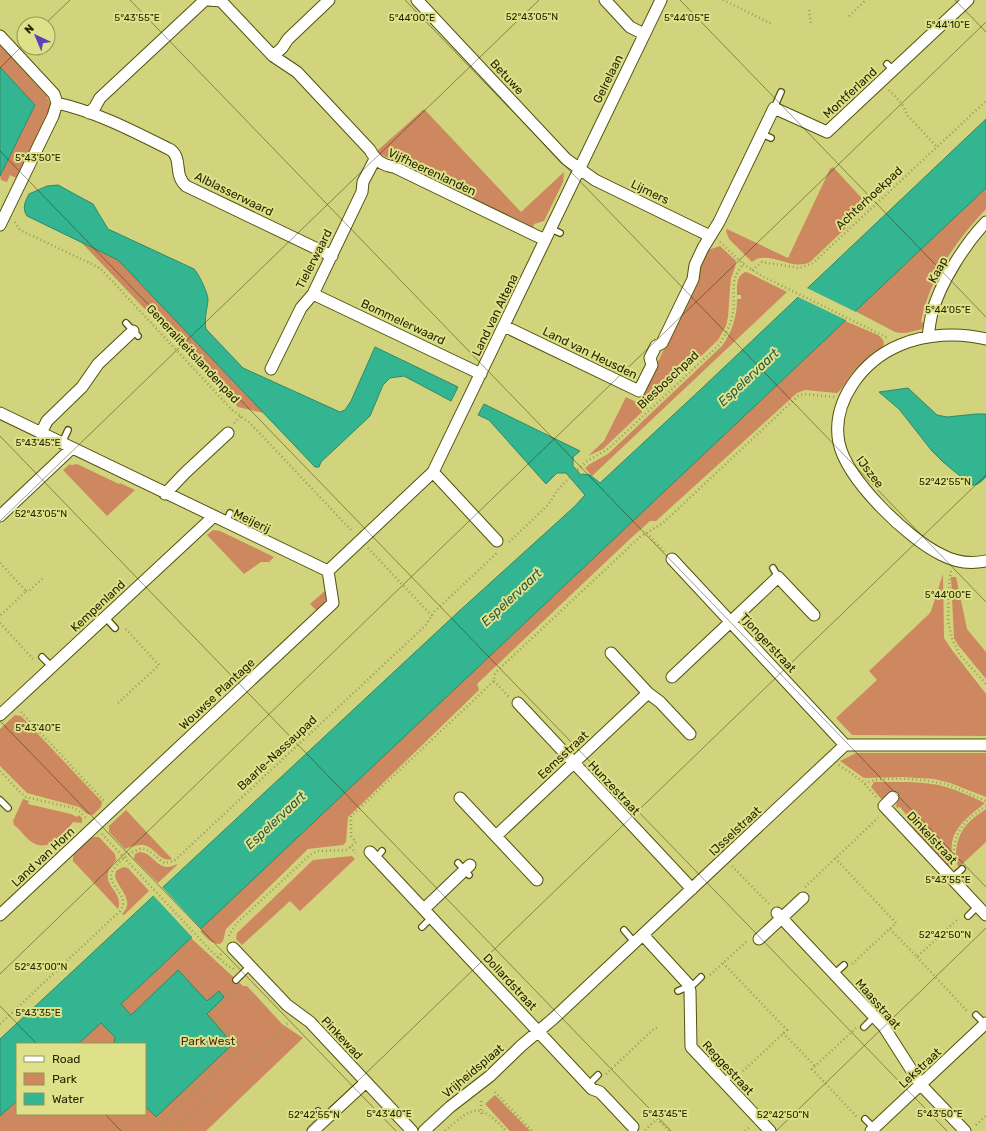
<svg xmlns="http://www.w3.org/2000/svg" width="986" height="1131" font-family="Rubik,sans-serif">
<rect width="100%" height="100%" fill="#d1d47d"/>
<!-- green -->
<path fill="#cd8860" d="M0,45L46,95L50,103L48,112L16,178L10,175L7,182L1,180L0,176L35,105L0,67Z
M424,109L521,212L564,172L563,182L544,221L534,224L533,228L376,152Z
M833,167L869,206L810,262C793,270 778,256 761,258C758,258 755,260 752,262L729,239L726,231L727,229L788,258L830,169Z
M986,188V209C956,240 929,279 921,322L924,323L922,329C913,331 905,335 895,332L855,311Z
M81,242L118,260L264,413L238,407Z
M720,246L736,261L735,268L731,278L730,289L728,317L726,326L718,340L653,402L647,403L641,397L700,274L701,265L708,250Z
M745,272L749,273L787,292L592,476L585,468L590,464L608,454L722,346C732,332 737,317 737,299H741V295H737C737,286 736,276 745,272Z
M845,321L878,335C884,339 886,344 881,350C871,357 861,363 853,372C848,378 842,390 837,393L805,390L797,393L656,521H650L630,539L477,684L479,690L348,817L346,842L343,845L308,849L226,929L223,941L220,944C211,944 206,937 199,930Z
M626,397L636,402L642,408V412L603,449L588,456L604,441Z
M70,464L71,465L77,464L119,484L120,483L135,490L107,516L63,470Z
M213,530L220,531L274,557L269,562H261L244,574L207,535Z
M943,574L944,638L952,650L986,694V736L852,735L836,718L877,680L869,671L929,614L931,611Z
M951,577H956L967,629L986,652V679L958,645L954,638Z
M327,589C327,601 326,603 317,611L310,604Z
M15,715L21,716L102,802L101,807L93,815L87,814L79,807L27,793L0,766V729Z
M856,753H986V797L950,783L934,779L903,777L864,778L840,761Z
M874,782C896,782 918,781 939,785C955,789 970,796 985,803C972,814 955,825 952,843C951,851 952,860 949,868L909,825L912,822L900,807L897,808L896,805L900,796L894,790L883,801L871,787Z
M23,799L29,801L28,804L71,814L77,817L79,815L82,818V823L73,822C63,836 47,855 29,840C24,836 20,829 14,825L13,821Z
M986,809V842L959,867C955,862 956,858 956,852C958,830 968,821 986,809Z
M126,810L172,859C160,863 155,847 144,845C138,844 131,847 125,849L109,832V826Z
M92,837H99L115,854L116,860C114,864 109,868 108,873C105,887 124,894 118,909L73,861V854Z
M139,852C154,851 157,875 177,864V865L158,883L134,859L135,854Z
M352,856L355,859L300,911L290,901L242,945L236,939L237,933L313,860Z
M123,867L128,868L149,891L124,915L122,914C136,901 118,889 115,876L116,871Z
M191,938L243,986H247L282,1024L303,1038L206,1131H0V1116L17,1101V1114H145V1044H78Z
M495,1095L530,1131H510L485,1104Z"/>
<!-- water -->
<path fill="#33b591" stroke="#2f8a66" d="M0,67L35,105L0,176Z
M986,119V188L121,1004L131,1015L178,970L207,1001L219,991L224,997L207,1014L233,1044L156,1117L145,1106V1044H114L115,1037L101,1023L78,1044H17V1101L0,1116V1039L456,614L574,507L585,495L566,473H557L546,484L489,420L478,415L484,404L580,451L573,457V466L581,475L583,474L590,475L600,483L699,391Z
M58,185L93,204L108,229L194,269C199,274 208,293 208,300C207,310 204,319 206,329L243,368L340,412L345,410L351,401L375,347L458,387L451,401L404,376L390,378L383,385L370,416L321,462L319,467H315L118,260L27,216C22,209 25,201 29,194L47,186Z
M908,388L937,415L947,417L976,414H986V477C982,481 977,486 971,485L943,462L932,451L899,409L879,392Z"/>
<!-- pier -->
<path fill="#d1d47d" d="M805,287L856,312L848,321L796,296Z
M161,886L202,930L193,938L152,894Z"/>
<g fill="none" stroke-linecap="round" stroke-linejoin="round">
<!-- service casing -->
<g stroke="#53530c" stroke-width="8">
<path id="service" d="M887,64L893,70
M774,108L781,92
M762,134L771,138
M551,229L560,233
M126,323L138,336
M62,443L68,430
M226,522L230,513
M773,568L778,577
M105,617L115,628
M42,657L52,667
M0,800L8,808
M376,858L382,851
M458,863L469,875
M952,878L962,869
M968,916L978,906
M422,927L432,917
M624,930L635,943
M834,974L844,965
M236,980L250,966
M678,991L694,984L701,977
M976,1015L985,1024
M864,1027L874,1017
M724,1082L733,1073
M588,1085L598,1075
M318,1111L325,1119
M865,1119L874,1128"/>
</g>
<!-- minor casing -->
<g stroke="#53530c" stroke-width="13">
<path id="minor" d="M208,0L221,1L273,56L297,72L370,150C376,161 382,165 394,167L545,240
M417,0L566,159L595,180L710,236
M605,0L630,27L644,34
M0,36L54,94L57,103L53,116L0,225
M273,56L282,48L288,39L329,0
M57,103C97,112 135,132 171,150C183,160 173,174 186,186L332,256
M89,113L95,107L100,98L205,0
M313,294L481,374
M504,326L639,391L652,365L650,358L656,346L662,343L693,279L695,265L703,248L719,222L774,108L827,132L968,0
M928,337C929,329 930,321 932,313C940,283 965,244 986,222
M986,339C958,332 926,334 900,345C862,361 831,402 839,443C847,480 908,539 942,555C955,562 971,564 986,561
M271,369L301,308L313,294L362,192L363,182L375,159
M0,413L328,571
M41,433L47,421L82,387L98,364L133,331
M433,472L497,541
M165,494L185,473L228,433
M0,516L72,448
M672,559L845,745
M328,571L433,472L661,0
M611,653L648,693L660,702L690,734
M672,677L778,577L814,615
M518,703L692,889
M0,715L213,517
M893,797L884,806L986,915
M460,798L537,880
M496,836L648,693
M370,852L592,1089L600,1092L633,1127
M424,909L470,865
M777,913L884,1027L921,1085L965,1131
M0,915L333,603L328,571
M643,935L688,984L690,991L691,1047L770,1131
M759,939L803,898
M233,948L287,1005L310,1022L412,1131
M313,1131L366,1082
M424,1131L450,1107L490,1076L521,1046L554,1018L845,745H986
M871,1131L986,1023"/>
</g>
<!-- path -->
<path stroke="#9a9c56" stroke-width="2.5" stroke-dasharray="1 3" stroke-linecap="butt" d="M723,0L772,24
M809,10L811,24
M849,16L866,0
M889,90L902,104L908,116L937,147
M15,222L20,230L100,268L232,410L250,423L352,531
M720,242L743,264L762,276L888,338
M752,270L762,262L800,268L813,263L986,101
M641,402L649,410
M234,423L241,416
M647,533L664,551
M509,542L548,505L557,491L564,483L587,461L608,449L719,345C725,335 731,325 733,313C735,301 732,289 735,278C737,272 742,266 745,261
M368,548L432,616
M0,563L26,591L0,616
M951,571L949,585L948,621L952,638L959,654L986,684
M26,591H29L44,577
M0,623L33,659
M494,681L509,697
M118,703L159,665L124,627
M21,712L105,802
M839,765L862,781L876,797
M0,771L21,793L26,797L73,808L79,811L86,818
M865,784C880,774 932,780 948,785C961,789 973,796 986,801
M102,834L211,951L228,966L234,969
M350,847L356,853
M835,858L896,923L852,964
M954,862C952,832 963,822 986,806
M732,866L769,904
M805,887L878,818
M890,929L917,957L959,918
M229,936L232,930L239,921L310,855L317,851L347,850L356,842L351,836V816L494,681L495,674L498,670L640,537L663,523L798,396L805,394L834,397
M917,957L968,1012
M218,958L223,952
M723,963L787,1030L741,1073
M710,975L747,941
M0,1024L120,911C130,897 113,890 111,877C110,867 134,847 144,849C152,851 158,860 165,863L174,861L425,626L435,611L497,553
M856,1028L812,1069L857,1117
M783,1033L815,1066
M606,1074L655,1028H657
M495,1092L532,1131
M481,1114V1099
M976,1125L986,1116
M645,1130L657,1119L669,1131
M159,1131L161,1125L164,1120L241,1047L210,1013L236,990
M173,1131L289,1022
M445,1131C473,1106 479,1102 506,1131
M745,1131L751,1126"/>
<!-- service -->
<use href="#service" stroke="#fff" stroke-width="5.5"/>
<!-- minor -->
<use href="#minor" stroke="#fff" stroke-width="11"/>
</g>
<!-- ticks -->
<path fill="none" stroke="#262602" stroke-width="1" stroke-opacity="0.45" d="M130,0L986,887M405,0L986,602M680,0L986,317M955,0L986,32M45,24L70,0M0,68L24,44M0,151L947,1131M0,436L671,1131M0,521L539,0M0,721L396,1131M0,974L986,22M0,1006L37,1044M105,1114L121,1131M306,1131L986,475M776,1131L986,928"/>
<g text-anchor="middle" stroke-width="4" stroke-linejoin="round" paint-order="stroke">
<!-- street labels -->
<g font-size="12" fill="#262602" stroke="#dee18a">
<text transform="translate(507 77) rotate(47)" y="4">Betuwe</text>
<text transform="translate(608 79) rotate(-64)" y="4">Gelrelaan</text>
<text transform="translate(850 93) rotate(-43)" y="4">Montferland</text>
<text transform="translate(432 172) rotate(25)" y="4">Vijfheerenlanden</text>
<text transform="translate(650 192) rotate(26)" y="4">Lijmers</text>
<text transform="translate(234 194) rotate(26)" y="4">Alblasserwaard</text>
<text transform="translate(869 198) rotate(-43)" y="4">Achterhoekpad</text>
<text transform="translate(314 259) rotate(-63)" y="4">Tielerwaard</text>
<text transform="translate(938 270) rotate(-62)" y="4">Kaap</text>
<text transform="translate(495 315) rotate(-64)" y="4">Land van Altena</text>
<text transform="translate(403 322) rotate(25)" y="4">Bommelerwaard</text>
<text transform="translate(590 353) rotate(26)" y="4">Land van Heusden</text>
<text transform="translate(193 354) rotate(47)" y="4">Generaliteitslandenpad</text>
<text transform="translate(668 380) rotate(-43)" y="4">Biesboschpad</text>
<text transform="translate(870 472) rotate(53)" y="4">IJszee</text>
<text transform="translate(252 521) rotate(26)" y="4">Meijerij</text>
<text transform="translate(98 606) rotate(-43)" y="4">Kempenland</text>
<text transform="translate(768 643) rotate(47)" y="4">Tjongerstraat</text>
<text transform="translate(217 694) rotate(-43)" y="4">Wouwse Plantage</text>
<text transform="translate(277 753) rotate(-43)" y="4">Baarle-Nassaupad</text>
<text transform="translate(563 755) rotate(-43)" y="4">Eemsstraat</text>
<text transform="translate(614 788) rotate(47)" y="4">Hunzestraat</text>
<text transform="translate(735 831) rotate(-43)" y="4">IJsselstraat</text>
<text transform="translate(932 838) rotate(47)" y="4">Dinkelstraat</text>
<text transform="translate(43 857) rotate(-43)" y="4">Land van Horn</text>
<text transform="translate(510 982) rotate(47)" y="4">Dollardstraat</text>
<text transform="translate(878 1004) rotate(49)" y="4">Maasstraat</text>
<text transform="translate(342 1038) rotate(47)" y="4">Pinkewad</text>
<text transform="translate(728 1068) rotate(47)" y="4">Reggestraat</text>
<text transform="translate(920 1068) rotate(-43)" y="4">Lekstraat</text>
<text transform="translate(473 1071) rotate(-40)" y="4">Vrijheidsplaat</text>
</g>
<!-- park labels -->
<g font-size="12" fill="#4d2a15" stroke="#dee18a">
<text x="208" y="1045">Park West</text>
</g>
<!-- water labels -->
<g font-size="13" font-style="italic" fill="#265949" stroke="#dee18a">
<text transform="translate(748 377) rotate(-43)" y="5">Espelervaart</text>
<text transform="translate(511 597) rotate(-43)" y="5">Espelervaart</text>
<text transform="translate(275 820) rotate(-43)" y="5">Espelervaart</text>
</g>
</g>
<g font-size="10" text-anchor="middle" fill="#262602" stroke="#dee18a" stroke-width="4" stroke-linejoin="round" paint-order="stroke">
<text x="532" y="20">52°43'05"N</text>
<text x="137" y="21">5°43'55"E</text>
<text x="412" y="21">5°44'00"E</text>
<text x="687" y="21">5°44'05"E</text>
<text x="948" y="28">5°44'10"E</text>
<text x="38" y="161">5°43'50"E</text>
<text x="948" y="313">5°44'05"E</text>
<text x="38" y="446">5°43'45"E</text>
<text x="945" y="485">52°42'55"N</text>
<text x="41" y="517">52°43'05"N</text>
<text x="948" y="598">5°44'00"E</text>
<text x="38" y="731">5°43'40"E</text>
<text x="948" y="883">5°43'55"E</text>
<text x="945" y="938">52°42'50"N</text>
<text x="41" y="970">52°43'00"N</text>
<text x="38" y="1016">5°43'35"E</text>
<text x="389" y="1117">5°43'40"E</text>
<text x="665" y="1117">5°43'45"E</text>
<text x="940" y="1117">5°43'50"E</text>
<text x="314" y="1118">52°42'55"N</text>
<text x="783" y="1118">52°42'50"N</text>
</g>
<!-- legend -->
<rect x="16" y="1043" width="130" height="72" fill="#dee18a" stroke="#949654"/>
<rect x="24" y="1056" width="20" height="6" fill="#ffffff" stroke="#949654"/>
<text x="52" y="1063" font-size="12" fill="#262602">Road</text>
<rect x="24" y="1073" width="20" height="12" fill="#cd8860" stroke="#949654"/>
<text x="52" y="1083" font-size="12" fill="#262602">Park</text>
<rect x="24" y="1093" width="20" height="12" fill="#33b591" stroke="#949654"/>
<text x="52" y="1103" font-size="12" fill="#262602">Water</text>
<!-- north arrow -->
<g transform="translate(36 36) rotate(316)"><circle r="19" fill="#dee18a" stroke="#949654"/>
<path d="M0-3L7 15L0 10L-7 15Z" fill="#5f3fb7"/>
<text y="-6" font-size="11" font-weight="bold" text-anchor="middle" fill="#262602">N</text>
</g>
</svg>
